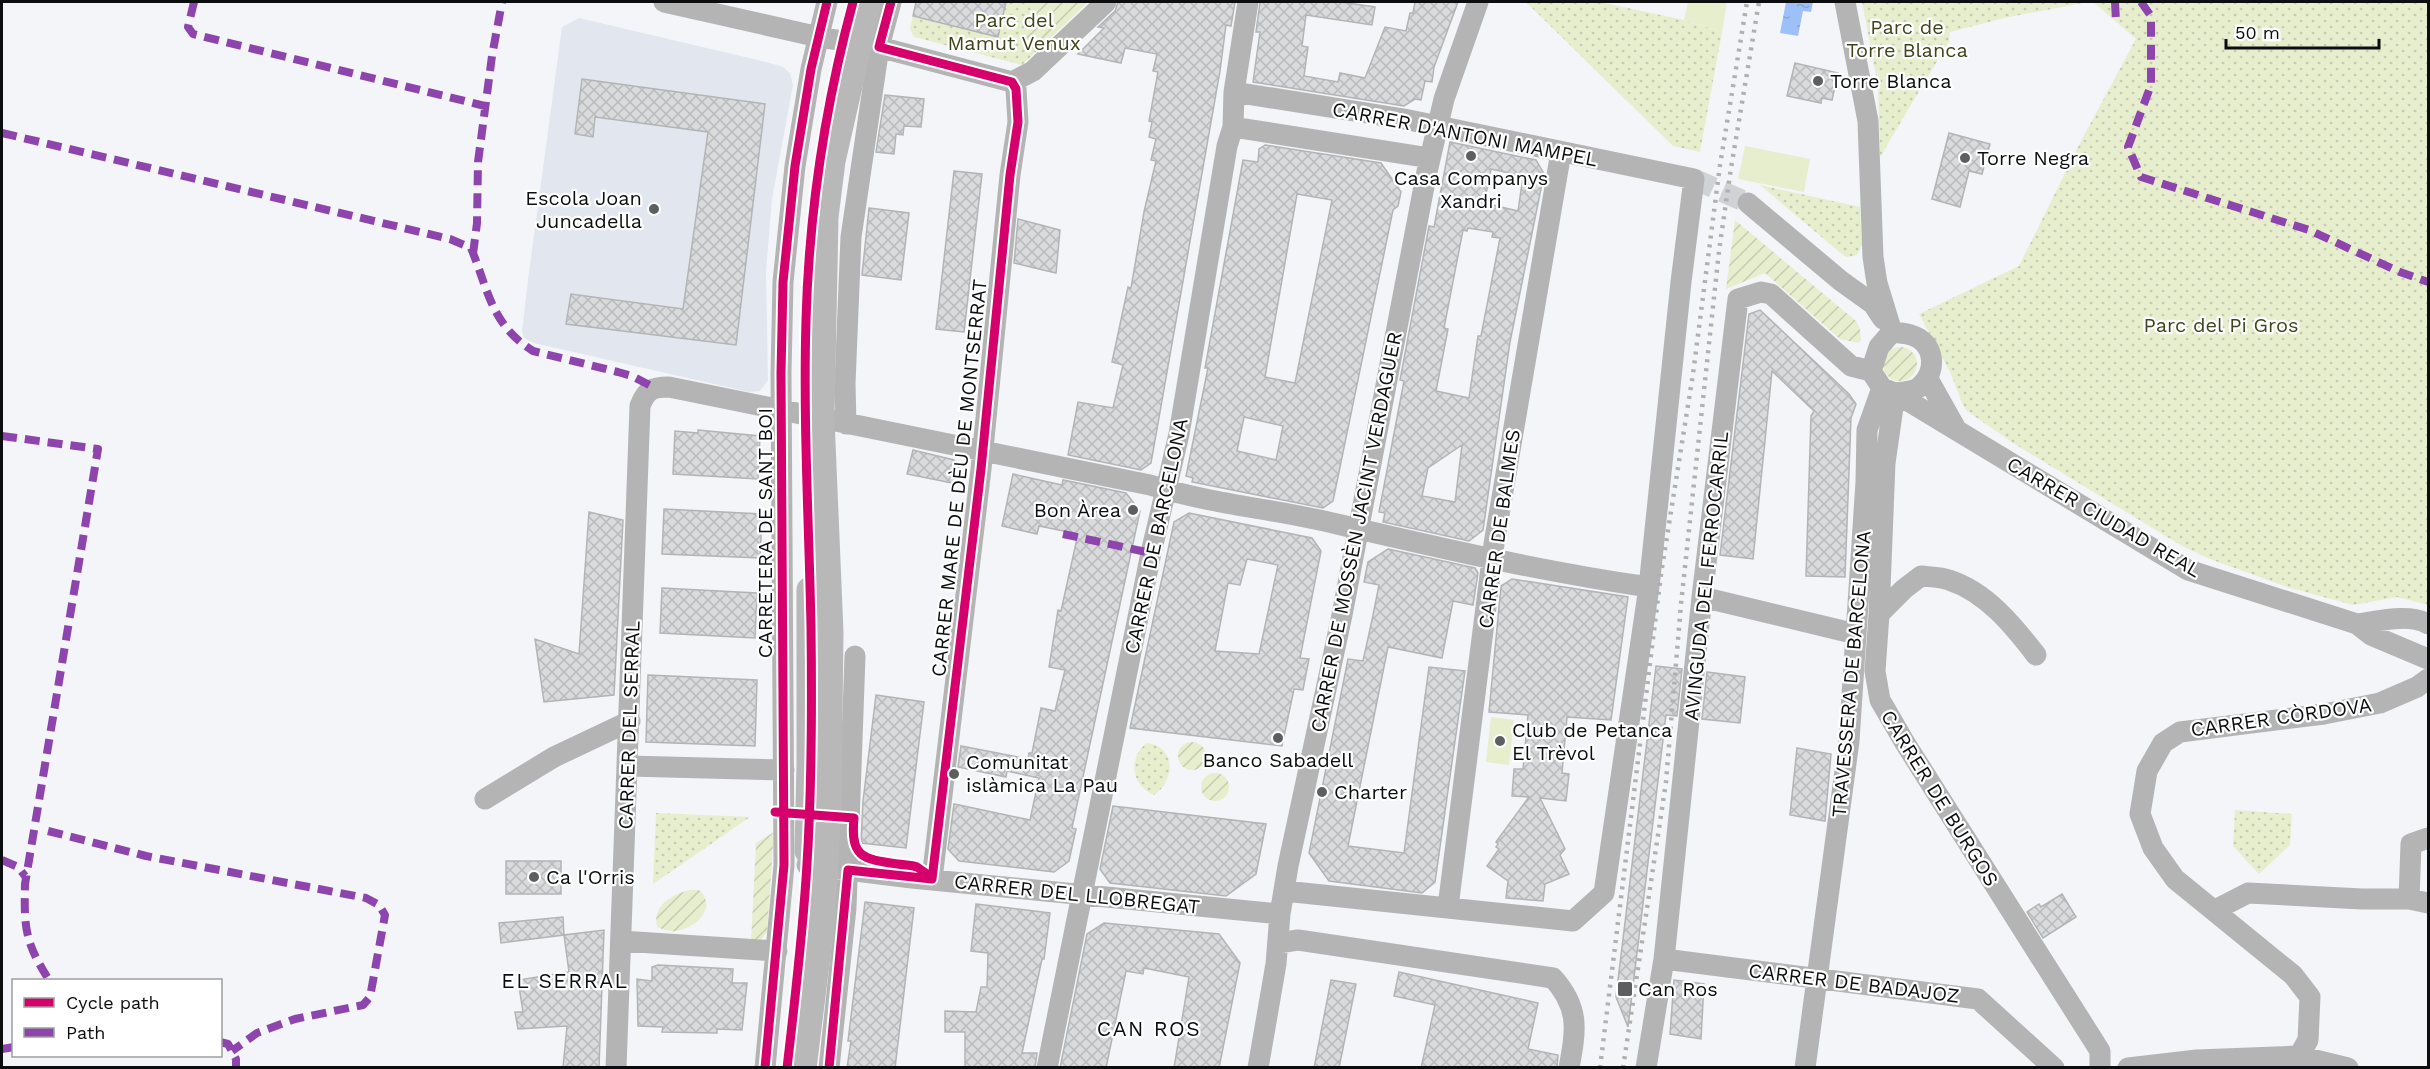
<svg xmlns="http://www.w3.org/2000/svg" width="2430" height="1069" font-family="'Work Sans',sans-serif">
<defs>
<pattern id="grass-dots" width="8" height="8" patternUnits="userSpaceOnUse" patternTransform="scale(1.5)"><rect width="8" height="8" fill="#e7eece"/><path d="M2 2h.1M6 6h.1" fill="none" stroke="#c5cbb0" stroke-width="1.8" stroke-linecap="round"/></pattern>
<pattern id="garden-furrows" width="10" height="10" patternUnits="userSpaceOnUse" patternTransform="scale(1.5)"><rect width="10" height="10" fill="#e7eece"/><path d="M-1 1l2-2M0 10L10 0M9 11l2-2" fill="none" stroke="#c5cbb0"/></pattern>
<pattern id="water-ripples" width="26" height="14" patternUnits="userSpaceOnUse" patternTransform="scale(1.5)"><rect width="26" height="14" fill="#9ec0f8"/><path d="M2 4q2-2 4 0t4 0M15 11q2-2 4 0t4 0" fill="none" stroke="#87a4d3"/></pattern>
<pattern id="building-cross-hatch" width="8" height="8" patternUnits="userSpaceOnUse" patternTransform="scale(1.5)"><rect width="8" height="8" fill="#d9dadc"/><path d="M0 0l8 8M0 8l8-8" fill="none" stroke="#b9babc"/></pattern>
</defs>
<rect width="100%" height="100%" fill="#f3f5f8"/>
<!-- built -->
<path fill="#e2e7ef" d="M579,18L770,63L783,67L790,73L793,85L772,199L766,271L768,380L760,391L749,392L534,343L524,338L522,331L528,280L562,27Z"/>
<!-- grass -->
<path fill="url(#grass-dots)" d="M916,2H1088L1022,65L914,37L910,29Z
M1526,2H1600L1684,20L1722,32L1700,152L1673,146Z
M1862,2H2088L2004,18L1950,32L1949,41L1880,157L1878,86Z
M2093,2H2428V605L2397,597L2353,605L2287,587L2210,559L2182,546L2013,443L1967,411L1962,403L1951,374L1919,314L2019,266L2082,139L2136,39Z
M1760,185L1860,207L1862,245L1857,255L1847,257L1843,255Z
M1146,743C1176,745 1176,781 1154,795C1131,784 1128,760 1146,743Z
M2235,810L2292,814L2290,845L2259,874L2233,846Z
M656,813L750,817L653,884Z"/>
<!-- garden -->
<path fill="url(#garden-furrows)" d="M1033,2H1088L1038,50L1023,46Z
M1735,220L1856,321L1860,329L1861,340L1858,343L1840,339L1765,273L1726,289Z
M1883 364a17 17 0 1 1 34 0a17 17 0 1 1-34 0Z
M1178 756a14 14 0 1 1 28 0a14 14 0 1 1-28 0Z
M1201 787a14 14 0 1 1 28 0a14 14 0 1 1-28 0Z
M774,832L767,932L760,941L751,942L756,843Z
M690,890H699C718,907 696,929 675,931C669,932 663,929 657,927C652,906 672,894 690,890Z"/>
<!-- pitch -->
<path fill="#e7eece" d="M1688,2H1727L1722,32L1684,20Z
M1745,146L1810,159L1804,192L1738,179Z
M1491,717L1514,720L1509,765L1486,762Z"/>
<!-- water -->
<path fill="url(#water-ripples)" d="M1786,2H1813L1811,12L1803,11L1798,36L1780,33Z"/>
<!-- building -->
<path fill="url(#building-cross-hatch)" stroke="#b3b4b6" stroke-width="1.5" fill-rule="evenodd" d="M916,2H1006L998,37L913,16Z
M1118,2H1235L1231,26L1226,25L1220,71L1151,463L1141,470L1068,455L1078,402L1113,408L1123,365L1112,362L1125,301L1128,287L1131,288L1144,212L1156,161L1151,160L1156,139L1149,137L1152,122L1149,121L1158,72L1153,71L1157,54L1125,48L1121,63L1078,54L1104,28L1098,27L1115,11Z
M1260,2H1340L1375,7L1372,25L1306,15L1302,46L1308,47L1304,76L1338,82L1340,73L1365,78L1385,27L1406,31L1410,13H1413L1415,2H1458L1434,67L1432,82L1425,81L1421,100L1415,99L1404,106L1253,82L1260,32H1256Z
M1795,63L1838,73L1832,100L1822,98L1821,103L1787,96Z
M582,79L765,104L736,345L566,324L571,294L683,309L708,132L595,117L593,137L575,134Z
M885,95L924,99L921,127L904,126L903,135L896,134L894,154L876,152Z
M1949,133L1990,144L1982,174L1969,171L1960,207L1932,199Z
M1450,142L1536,160L1544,174L1510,342L1483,530L1469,541L1383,522L1385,513L1379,512L1404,381L1400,380L1429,226L1434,227ZM1491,169L1523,176L1518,211L1484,203ZM1468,228L1493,232L1492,237L1500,238L1481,336H1478L1469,398L1436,391L1448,329L1444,328L1463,230L1467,231ZM1462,445L1455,502L1422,496L1428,468Z
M1265,145L1381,163L1401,192L1398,206L1393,210L1333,501L1323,508L1192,482L1193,478L1186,476L1208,368H1205L1243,160L1258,162L1259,149ZM1297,194L1332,200L1295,383L1265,377ZM1244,417L1283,426L1276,460L1237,451Z
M954,171L982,174L964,332L936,329Z
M869,208L909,213L901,280L862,275Z
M1018,219L1060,230L1056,273L1014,263Z
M1760,310L1849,394L1856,404L1851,418L1845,577L1806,576L1811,416L1814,411L1772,371L1753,559L1720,555L1749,314Z
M698,430L760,436L758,479L673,474L675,431L698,433Z
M913,450L954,460L963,474L962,485L907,474Z
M1013,474L1062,485L1063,480L1126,493L1140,511L1072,828L1076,829L1069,861L1054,872L959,861L948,849L954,804L1030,820L1039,778L1007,771L1006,777L958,767L961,746L1028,759L1029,753H1032L1041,708L1055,711L1065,670L1049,667L1058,610L1061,611L1078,534L1039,526L1037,534L1002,526Z
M664,509L762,514L760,558L662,554Z
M589,512L623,520L614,695L544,702L535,639L579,654Z
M1189,513L1312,538L1321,551L1300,658L1309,659L1306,674L1303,690L1294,689L1282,746L1130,728L1174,522ZM1247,559L1278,565L1259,654L1215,651L1228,583L1240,585Z
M1388,549L1475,568L1478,573L1473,605L1453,601L1442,658L1388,647L1348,846L1404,853L1429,667L1465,671L1435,882L1422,893L1329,881L1309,853L1348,659L1363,661L1372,620L1379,585L1364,582L1368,562Z
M1512,579L1628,597L1611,720L1567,717L1562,773L1569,774L1566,801L1540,798L1565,849L1560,855L1569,874L1545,884L1543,901L1506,898L1508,881L1487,866L1499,849L1496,847L1498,844L1496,842L1529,797L1512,796L1514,769H1523L1528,715L1489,712L1501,586Z
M662,588L757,593L755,638L660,633Z
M1656,666L1682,669L1677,716L1666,715L1628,1027L1616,997Z
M1707,672L1745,677L1740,723L1702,719Z
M648,675L757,680L755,746L646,742Z
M876,695L924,702L906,848L861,843L863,801Z
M1797,748L1831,754L1825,821L1790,815Z
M1113,806L1266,824L1256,874L1226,896L1110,883L1100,869Z
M506,861H561V894H506Z
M2062,894L2076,917L2043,938L2027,912L2039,904L2041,907Z
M865,902L914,908L895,1068H847L851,1041H848Z
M976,904L1050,913L1044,959H1042L1022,1053H1037L1035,1068H965V1032H945V1011L976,1012L981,987H987L988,953L971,951Z
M563,917L564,935L501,943L499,923Z
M1104,923L1219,934L1240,963L1219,1068H1174L1189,977L1144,968L1143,974L1126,971L1106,1068H1060L1087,934Z
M604,930L599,1068H563L567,1026L518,1029L515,1012H523L518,980L569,972L564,935Z
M658,965L733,969L732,983H747L742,1030L717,1029V1033L662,1032L663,1027L638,1026L637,979L652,981V967Z
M1399,972L1538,1003L1528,1049L1558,1055L1557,1068H1421L1435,1005L1394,996Z
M1331,980L1356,984L1339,1068H1314Z
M1674,980L1704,984L1701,1039L1670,1034Z"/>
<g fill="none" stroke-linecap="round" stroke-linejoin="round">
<!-- minor-tunnel -->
<path stroke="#d0d2d5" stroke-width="21" stroke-dasharray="21 10" stroke-linecap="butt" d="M1694,179L1748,203"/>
<!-- minor -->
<path stroke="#b4b4b4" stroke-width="21" d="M664,2L819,37L879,47L1012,82
M1845,2L1868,121L1873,257L1877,283L1892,332
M1012,82L1033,71L1106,2
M1234,92L1404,119L1694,179L1681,282L1649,587L1604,893L1573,921L1284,891
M1233,127L1430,158
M1748,203L1841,281L1873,304L1883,319
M1892,332L1879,347L1871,371L1882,388L1895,393L2188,570L2357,624L2371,635L2428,659
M1892,332C1898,333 1905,333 1911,335C1936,342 1938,374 1918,388C1911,392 1902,392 1895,393
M1928,379L1956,429
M1895,393L1885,463L1879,614L1875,671L1880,700L1905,743L2100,1051V1068
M846,424L845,384L851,237L879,47L891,2
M1702,597L1856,634
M1879,614L1904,589L1921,576C1930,577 1941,577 1949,580C1986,592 2013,625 2036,655
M2357,624C2379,621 2409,613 2428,624
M628,766L784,770
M485,799L554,757L630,721
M807,865L912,878L1280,914
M932,879L981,469L1010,175L1018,122L1016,89L1012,82
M2409,899L2411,844L2428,838
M1448,907L1494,544L1561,152
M2215,910L2248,893L2362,899H2409L2428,903
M621,941L777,951
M1278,943L1298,940L1553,978C1580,1008 1576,1030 1569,1068
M1664,959L1978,999L2054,1068
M2299,1056L2308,1040L2310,997L2293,975L2175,879L2153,848L2140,814L2147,771L2163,743L2180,732L2324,714L2380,703L2417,687L2428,679
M616,1068L640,406C646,390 652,387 669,387L1150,485C1211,504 1275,509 1337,524C1440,548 1544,572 1649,587
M765,1068L784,865L781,373L783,282L795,166L811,69L827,2
M829,1068L846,908L855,656
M1047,1068L1151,553L1179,434L1227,146L1233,127L1234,92L1248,2
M1258,1068L1276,964L1280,914L1288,866L1342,615L1426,176L1444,99L1478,2
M1646,1068L1664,959L1702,597L1738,299L1761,292L1771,294L1851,366L1871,371
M1805,1068L1849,741L1866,482L1867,430L1882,388
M2128,1068L2197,1060L2299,1056L2348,1068"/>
<!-- major -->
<path stroke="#b7b8b7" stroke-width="27" d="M808,851L810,766V590
M803,1068L822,916L828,805L830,632L821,419L825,217L832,161L868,2"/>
<!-- rail -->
<path stroke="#b0b0b1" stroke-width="4.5" stroke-dasharray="3 6" stroke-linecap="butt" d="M1600,1068L1661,574L1693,374L1720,165L1747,2
M1623,1068L1666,782L1681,604L1719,251L1731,168L1759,2"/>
<!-- quiet -->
<path stroke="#8e44ad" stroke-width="8" stroke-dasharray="15 8" stroke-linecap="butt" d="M194,2L188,27L193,34L485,106
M2115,2L2116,21
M2141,2L2151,16V85L2128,147L2141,177L2309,230L2400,272L2428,282
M2,133L450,239L471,248C488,289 491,325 533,351L618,372L632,376L653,387
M473,254L477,223L478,162L492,56L502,2
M2,436L98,449L25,884C24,929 25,942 49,980
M1063,534L1151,553
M48,831L146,856L366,898L379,905L385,915L370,997L363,1005L295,1019L257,1033L232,1051
M2,860L18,867L25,876
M220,1042L228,1044L236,1059V1068
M2,1049L14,1047"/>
<!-- cycleway casing -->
<g stroke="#fff" stroke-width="13">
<path id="cycleway" d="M891,2L879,47L1012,82L1016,89L1018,122L1010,175L981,469L932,879
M775,812L854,818C850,858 863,859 898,864C904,865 912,865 917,867C922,870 928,875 932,879
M765,1068L784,865L781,373L783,282L795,166L811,69L827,2
M787,1068C795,1000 803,932 807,864C812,785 812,706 811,627C809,525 803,422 806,320C809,212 825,106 853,2
M829,1068L848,870L932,879"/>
</g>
<!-- cycleway -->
<use href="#cycleway" stroke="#d6006c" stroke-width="9"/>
</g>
<!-- markers -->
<g fill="#5d5e60" stroke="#fff" stroke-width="2">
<circle cx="1818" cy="81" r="6"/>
<circle cx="1471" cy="156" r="6"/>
<circle cx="1965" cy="158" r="6"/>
<circle cx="654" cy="209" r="6"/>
<circle cx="1133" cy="510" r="6"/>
<circle cx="1278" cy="738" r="6"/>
<circle cx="1500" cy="741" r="6"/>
<circle cx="954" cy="774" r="6"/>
<circle cx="1322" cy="792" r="6"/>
<circle cx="534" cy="877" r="6"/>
<rect x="1617" y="981" width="16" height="16" rx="3"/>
</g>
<g text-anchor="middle" stroke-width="4.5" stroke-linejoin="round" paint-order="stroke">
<!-- park labels -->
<g font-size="20" fill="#3f441b" stroke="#fff">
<text x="1014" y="27">Parc del<tspan x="1014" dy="23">Mamut Venux</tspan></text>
<text x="1907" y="34">Parc de<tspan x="1907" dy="23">Torre Blanca</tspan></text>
<text x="2221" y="332">Parc del Pi Gros</text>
</g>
<!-- poi labels -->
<g font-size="20" fill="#0c0d0e" stroke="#fff" text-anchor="start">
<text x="1830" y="88">Torre Blanca</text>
<text x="1977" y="165">Torre Negra</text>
<text x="1471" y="185" text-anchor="middle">Casa Companys<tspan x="1471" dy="23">Xandri</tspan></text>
<text x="642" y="205" text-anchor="end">Escola Joan<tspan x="642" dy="23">Juncadella</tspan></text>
<text x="1121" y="517" text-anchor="end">Bon Àrea</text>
<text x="1512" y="737">Club de Petanca<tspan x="1512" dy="23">El Trèvol</tspan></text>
<text x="1278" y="767" text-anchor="middle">Banco Sabadell</text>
<text x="966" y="769">Comunitat<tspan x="966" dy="23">islàmica La Pau</tspan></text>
<text x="1334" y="799">Charter</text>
<text x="546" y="884">Ca l'Orris</text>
<text x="1638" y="996">Can Ros</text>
</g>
<!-- street labels -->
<g font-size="20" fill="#0c0d0e" stroke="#fff">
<text transform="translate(1465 134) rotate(11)" y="7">CARRER D'ANTONI MAMPEL</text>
<text transform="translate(959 478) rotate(-84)" y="7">CARRER MARE DE DÈU DE MONTSERRAT</text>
<text transform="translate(2104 517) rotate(30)" y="7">CARRER CIUDAD REAL</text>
<text transform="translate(1499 529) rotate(-82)" y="7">CARRER DE BALMES</text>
<text transform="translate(1356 532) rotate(-79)" y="7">CARRER DE MOSSÈN JACINT VERDAGUER</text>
<text transform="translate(765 533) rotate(-90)" y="7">CARRETERA DE SANT BOI</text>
<text transform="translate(1156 536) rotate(-78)" y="7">CARRER DE BARCELONA</text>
<text transform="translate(1706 576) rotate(-84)" y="7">AVINGUDA DEL FERROCARRIL</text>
<text transform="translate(1851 674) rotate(-85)" y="7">TRAVESSERA DE BARCELONA</text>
<text transform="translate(2281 717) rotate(-8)" y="7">CARRER CÒRDOVA</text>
<text transform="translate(629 725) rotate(-88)" y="7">CARRER DEL SERRAL</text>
<text transform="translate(1940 798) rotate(58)" y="7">CARRER DE BURGOS</text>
<text transform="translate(1077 894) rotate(6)" y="7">CARRER DEL LLOBREGAT</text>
<text transform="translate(1854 983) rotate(7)" y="7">CARRER DE BADAJOZ</text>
</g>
<!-- neighbourhood labels -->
<g font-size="21" letter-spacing="1.5" fill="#0c0d0e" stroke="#fff">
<text x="565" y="988">EL SERRAL</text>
<text x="1149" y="1036">CAN ROS</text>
</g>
</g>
<!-- border -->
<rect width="2430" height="1069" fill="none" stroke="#0c0d0e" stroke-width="6"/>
<!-- legend -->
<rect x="12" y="979" width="210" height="78" fill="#ffffff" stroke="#9e9e9f" stroke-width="1.5"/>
<rect x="24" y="998" width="30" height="9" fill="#d6006c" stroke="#9e9e9f" stroke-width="1.5"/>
<text x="66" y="1009" font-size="18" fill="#0c0d0e">Cycle path</text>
<rect x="24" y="1028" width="30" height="9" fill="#8e44ad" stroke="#9e9e9f" stroke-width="1.5"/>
<text x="66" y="1039" font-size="18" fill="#0c0d0e">Path</text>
<!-- scale -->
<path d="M2226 39v9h153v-9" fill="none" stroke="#0c0d0e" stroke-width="3"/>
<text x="2235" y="39" font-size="18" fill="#0c0d0e" stroke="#ffffff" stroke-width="4.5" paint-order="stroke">50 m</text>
</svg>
